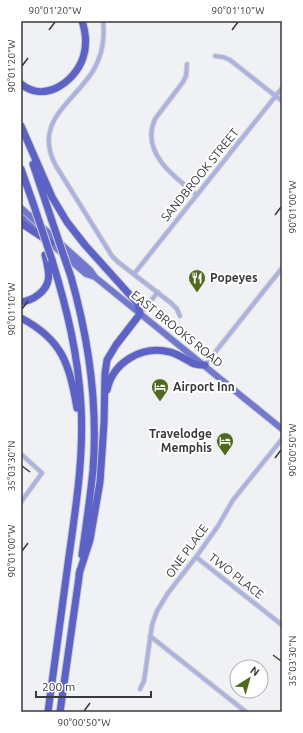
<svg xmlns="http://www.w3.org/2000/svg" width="303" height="733" font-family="Ubuntu,sans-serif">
<rect width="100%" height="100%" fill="#f0f1f4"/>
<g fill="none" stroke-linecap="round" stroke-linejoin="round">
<!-- minor casing -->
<g stroke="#cbcccf" stroke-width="5.5">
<path id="minor" d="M103,21C105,38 102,56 93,71C73,103 32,122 56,166L112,256L118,262L171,303L177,309L180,316
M215,56L223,57L230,60L282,101
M187,64L186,76L183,82L155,119C140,152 174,177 197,195
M134,274L282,88
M140,314L158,292
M205,365L282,268
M21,454L42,473L21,502
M196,557L282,625
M150,636L246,712
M140,689L144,681L152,625L157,611L168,593L196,557L218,526L233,500L282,439"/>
</g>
<!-- primary casing -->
<g stroke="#cbcccf" stroke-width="8">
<path id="primary" d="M21,208L90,270L95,277
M21,217L35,230
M48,241L86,274L95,277L282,429"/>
</g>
<!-- motorway casing -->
<g stroke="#cbcccf" stroke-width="9">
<path id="motorway" d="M21,84C44,103 74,83 83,58C87,46 86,33 82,21
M21,126L52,197L67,222L85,245L138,304L140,314L116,345L107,360L105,374L104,423L100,482L90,540L79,574
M33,164L52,221
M21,169L33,203
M21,223L51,243
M71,277C89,340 98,405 93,470C90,499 86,527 82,555
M21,302C28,301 33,299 38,295C53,284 49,271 45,255
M21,318C63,340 69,364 77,408
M107,390C113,362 142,345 170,352C178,354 185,359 192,363C196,365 200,365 205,365
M48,712C55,660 62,608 69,556C76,506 84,456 81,405C78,354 67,309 52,260
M60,712L80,570"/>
</g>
<!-- minor -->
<use href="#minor" stroke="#aab2e1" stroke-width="3.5"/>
<!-- primary -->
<use href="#primary" stroke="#7179ce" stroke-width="6"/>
<!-- motorway -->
<use href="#motorway" stroke="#5d63c6" stroke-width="7"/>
<!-- motorway-bridge casing -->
<g stroke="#cbcccf" stroke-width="9" stroke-linecap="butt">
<path id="motorway-bridge" d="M33,203L52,260
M52,221L71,277"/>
</g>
<!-- motorway-bridge -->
<use href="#motorway-bridge" stroke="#5d63c6" stroke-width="7"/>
</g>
<!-- ticks -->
<path fill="none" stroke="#39393b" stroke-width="1.5" d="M49,30L55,22M232,30L238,22M22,66L28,58M275,215L281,207M22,309L28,301M275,458L281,450M22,466L30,472M22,551L28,543M273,655L281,661M84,711L90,703"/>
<!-- icons -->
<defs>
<g id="restaurant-pin" transform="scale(0.9)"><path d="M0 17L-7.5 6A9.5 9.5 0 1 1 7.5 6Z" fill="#4e6a1d" stroke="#fff"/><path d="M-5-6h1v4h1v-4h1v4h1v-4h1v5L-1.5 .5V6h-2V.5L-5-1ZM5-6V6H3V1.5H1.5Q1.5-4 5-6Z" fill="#fff"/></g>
<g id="hotel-pin" transform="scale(0.9)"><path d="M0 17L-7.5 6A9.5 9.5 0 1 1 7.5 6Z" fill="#4e6a1d" stroke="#fff"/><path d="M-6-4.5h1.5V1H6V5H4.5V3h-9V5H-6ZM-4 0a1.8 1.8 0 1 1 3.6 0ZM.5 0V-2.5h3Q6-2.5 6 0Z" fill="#fff"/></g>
</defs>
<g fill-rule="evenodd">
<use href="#restaurant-pin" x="197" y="278"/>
<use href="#hotel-pin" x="160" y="387"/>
<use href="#hotel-pin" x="225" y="441"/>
</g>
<g text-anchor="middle" stroke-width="4" stroke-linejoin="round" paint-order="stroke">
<!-- street labels -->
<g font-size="12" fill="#39393b" stroke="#fff">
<text transform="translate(200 175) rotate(-51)" y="4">SANDBROOK STREET</text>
<text transform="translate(177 329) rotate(39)" y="4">EAST BROOKS ROAD</text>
<text transform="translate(187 551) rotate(-54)" y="4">ONE PLACE</text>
<text transform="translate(236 576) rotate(38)" y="4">TWO PLACE</text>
</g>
<!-- poi labels -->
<g font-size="12" font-weight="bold" fill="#39393b" stroke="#fff" text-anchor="start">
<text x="210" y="282">Popeyes</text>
<text x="173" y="391">Airport Inn</text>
<text x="212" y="438" text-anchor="end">Travelodge<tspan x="212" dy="14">Memphis</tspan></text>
</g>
</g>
<!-- border -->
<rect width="303" height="733" fill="none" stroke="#ffffff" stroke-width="44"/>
<!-- north arrow -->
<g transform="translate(249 679) rotate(37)"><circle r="19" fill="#ffffff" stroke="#b0b0b1"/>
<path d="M0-3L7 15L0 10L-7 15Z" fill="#4e6a1d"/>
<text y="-6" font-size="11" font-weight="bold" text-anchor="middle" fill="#39393b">N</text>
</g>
<!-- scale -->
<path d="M36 691v6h115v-6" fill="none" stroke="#39393b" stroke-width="2"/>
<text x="42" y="691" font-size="12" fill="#39393b" stroke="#ffffff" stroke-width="3" paint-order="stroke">200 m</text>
<rect x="22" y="22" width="259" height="689" fill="none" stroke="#39393b" stroke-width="1.5"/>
<g font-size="10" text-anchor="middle" fill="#39393b">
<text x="55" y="14">90°01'20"W</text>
<text x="238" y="14">90°01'10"W</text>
<text transform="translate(11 66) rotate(-90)" y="4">90°01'20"W</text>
<text transform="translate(292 207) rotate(-90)" y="4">90°01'00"W</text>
<text transform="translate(11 309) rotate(-90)" y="4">90°01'10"W</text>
<text transform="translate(292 450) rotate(-90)" y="4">90°00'50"W</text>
<text transform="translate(11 466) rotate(-90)" y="4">35°03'30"N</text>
<text transform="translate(11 551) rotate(-90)" y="4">90°01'00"W</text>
<text transform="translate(292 661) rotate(-90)" y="4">35°03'30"N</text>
<text x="84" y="726">90°00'50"W</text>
</g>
</svg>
